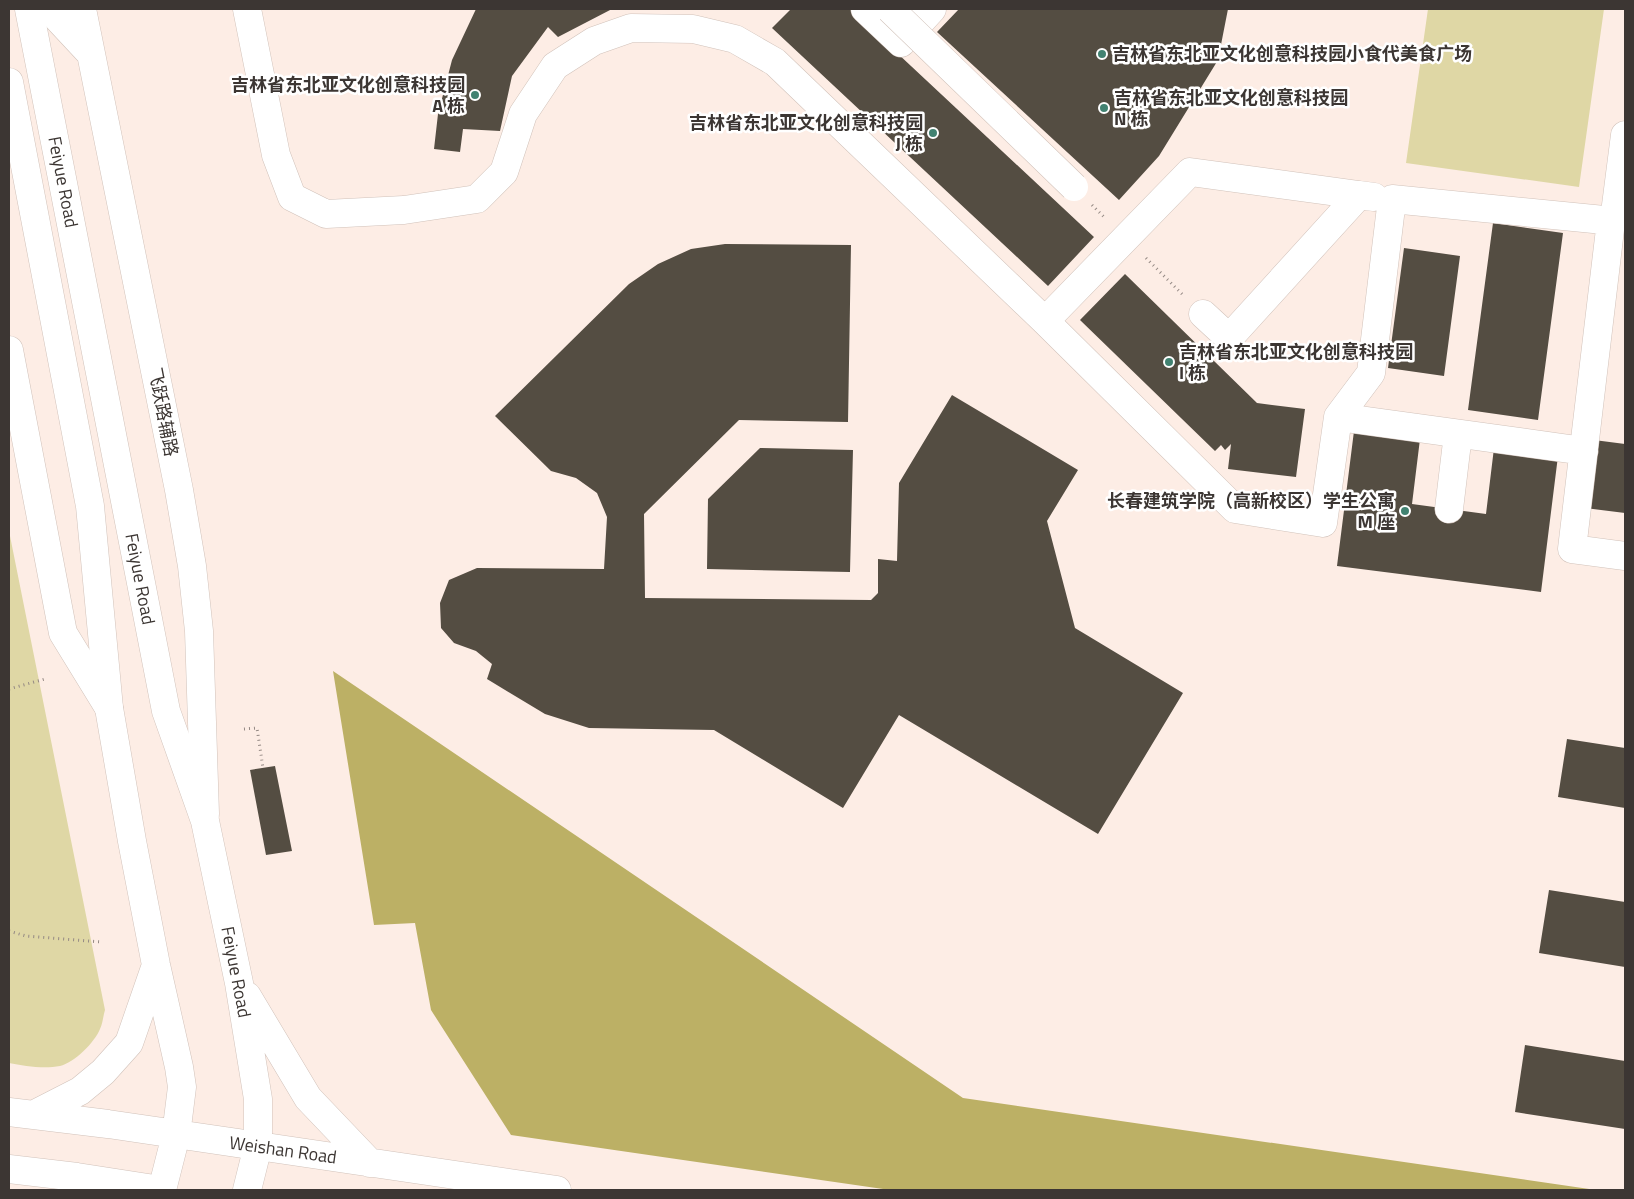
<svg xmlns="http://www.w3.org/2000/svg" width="1634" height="1199" font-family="'Titillium Web','Noto Sans SC',sans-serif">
<rect width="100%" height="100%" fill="#fdede5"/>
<!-- green -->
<path fill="#dfd7a5" d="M1428,9H1604L1579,187L1406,163Z
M9,531L105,1010C103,1016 103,1023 100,1029C95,1042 74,1063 60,1066C44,1069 24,1066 9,1063Z"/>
<!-- forest -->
<path fill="#bcb065" d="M333,671L963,1098L1596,1190H890L511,1135L431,1010L415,923L374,925Z"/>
<!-- building -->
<path fill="#544d42" d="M476,9H612L558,37L548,27L512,76L500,131L463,129L460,152L434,149L438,114L452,60Z
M791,9H850L1094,237L1048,286L772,28Z
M959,9H1228L1218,60L1159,156L1119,200L937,32Z
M1493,223L1563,233L1538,420L1468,410Z
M725,244L851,245L848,422L739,420L644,514L645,598L871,600L878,593V559L897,561L899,483L952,395L1078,470L1047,521L1075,628L1183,693L1098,834L899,715L843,808L714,730L589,728L545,714L487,679L492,664L476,651L454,643L441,628L440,603L449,580L477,568L604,569L607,517L597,493L576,478L551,471L495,416L629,284L658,264L691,249Z
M1404,248L1460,256L1444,376L1388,368Z
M1125,274L1257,403L1305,409L1296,477L1228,469L1231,444L1225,450L1221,445L1215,451L1080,320Z
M1354,431L1420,439L1412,504L1486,514L1494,448L1558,456L1541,592L1337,566Z
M1594,440L1625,444V513L1585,508Z
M760,448L853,450L850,572L707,569L708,499Z
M1567,739L1625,748V808L1558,797Z
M275,766L292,851L266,855L250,770Z
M1549,890L1625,902V967L1539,953Z
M1525,1045L1625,1061V1129L1515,1112Z"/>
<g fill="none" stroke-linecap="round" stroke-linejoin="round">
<!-- minor casing -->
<g stroke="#d1c2ba" stroke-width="29">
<path id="minor" d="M49,9L90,53
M82,9L179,490L192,566L199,631L205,814
M247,9L276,155L292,197L326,214L404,210L477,199L504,172L523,114L555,66L594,41L631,28L693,29L735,39L775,62L1045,321L1235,509L1323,523L1338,417L1371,373L1392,199L1614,221L1625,135
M865,9L901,43L932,9
M1611,221L1572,549L1625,556
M1203,314L1229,338L1359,195L1374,197
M1045,321L1190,172L1359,195
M9,350L63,633L109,708
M1338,417L1584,451
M1449,509L1458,434"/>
</g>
<!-- major casing -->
<g stroke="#d1c2ba" stroke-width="29">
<path id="major" d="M29,9L166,711L205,821L239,983L258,1099V1146L247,1190
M9,82L90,506L109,708L132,841L156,965L179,1067L182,1087L176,1135L162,1190
M247,996L308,1098L370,1163
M9,1112L108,1124L557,1190
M35,1114L80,1091L103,1072L129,1043L156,965
M9,1169L77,1177L161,1190"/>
</g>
<!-- path -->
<path stroke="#948984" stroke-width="3" stroke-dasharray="1 4" stroke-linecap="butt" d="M1092,205L1106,219
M1146,258L1184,296
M9,689L45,679
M244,729L257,728L263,768
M9,931L26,936L101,942"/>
<!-- minor -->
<use href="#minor" stroke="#fff" stroke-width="28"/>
<!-- major -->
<use href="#major" stroke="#fff" stroke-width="28"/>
<!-- minor-bridge casing -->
<g stroke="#d1c2ba" stroke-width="29" stroke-linecap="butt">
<path id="minor-bridge" d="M890,9L1074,187"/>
</g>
<!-- minor-bridge -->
<use href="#minor-bridge" stroke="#fff" stroke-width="28"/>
</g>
<!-- markers -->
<g fill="#418271" stroke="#fff" stroke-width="2">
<circle cx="1102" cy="54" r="5"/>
<circle cx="475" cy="95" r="5"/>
<circle cx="1104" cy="108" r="5"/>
<circle cx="933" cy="133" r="5"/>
<circle cx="1169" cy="362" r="5"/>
<circle cx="1405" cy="511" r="5"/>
</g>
<g text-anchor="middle" stroke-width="5" stroke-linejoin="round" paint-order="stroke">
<!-- poi labels -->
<g font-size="18" font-weight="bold" fill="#3c3633" stroke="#fff" text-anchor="start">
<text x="1112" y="60">吉林省东北亚文化创意科技园小食代美食广场</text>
<text x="465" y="91" text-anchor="end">吉林省东北亚文化创意科技园<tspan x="465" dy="21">A 栋</tspan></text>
<text x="1114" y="104">吉林省东北亚文化创意科技园<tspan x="1114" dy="21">N 栋</tspan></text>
<text x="923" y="129" text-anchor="end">吉林省东北亚文化创意科技园<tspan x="923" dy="21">J 栋</tspan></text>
<text x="1179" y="358">吉林省东北亚文化创意科技园<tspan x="1179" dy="21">I 栋</tspan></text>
<text x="1395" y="507" text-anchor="end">长春建筑学院（高新校区）学生公寓<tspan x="1395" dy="21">M 座</tspan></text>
</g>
<!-- street labels -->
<g font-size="18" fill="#3c3633" stroke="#fff">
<text transform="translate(63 182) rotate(79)" y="6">Feiyue Road</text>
<text transform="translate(163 412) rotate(79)" y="6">飞跃路辅路</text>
<text transform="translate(140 579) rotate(79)" y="6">Feiyue Road</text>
<text transform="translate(236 972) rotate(79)" y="6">Feiyue Road</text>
<text transform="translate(283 1150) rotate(8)" y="6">Weishan Road</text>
</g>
</g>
<!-- border -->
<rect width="1634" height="1199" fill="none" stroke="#3c3633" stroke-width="20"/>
</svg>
